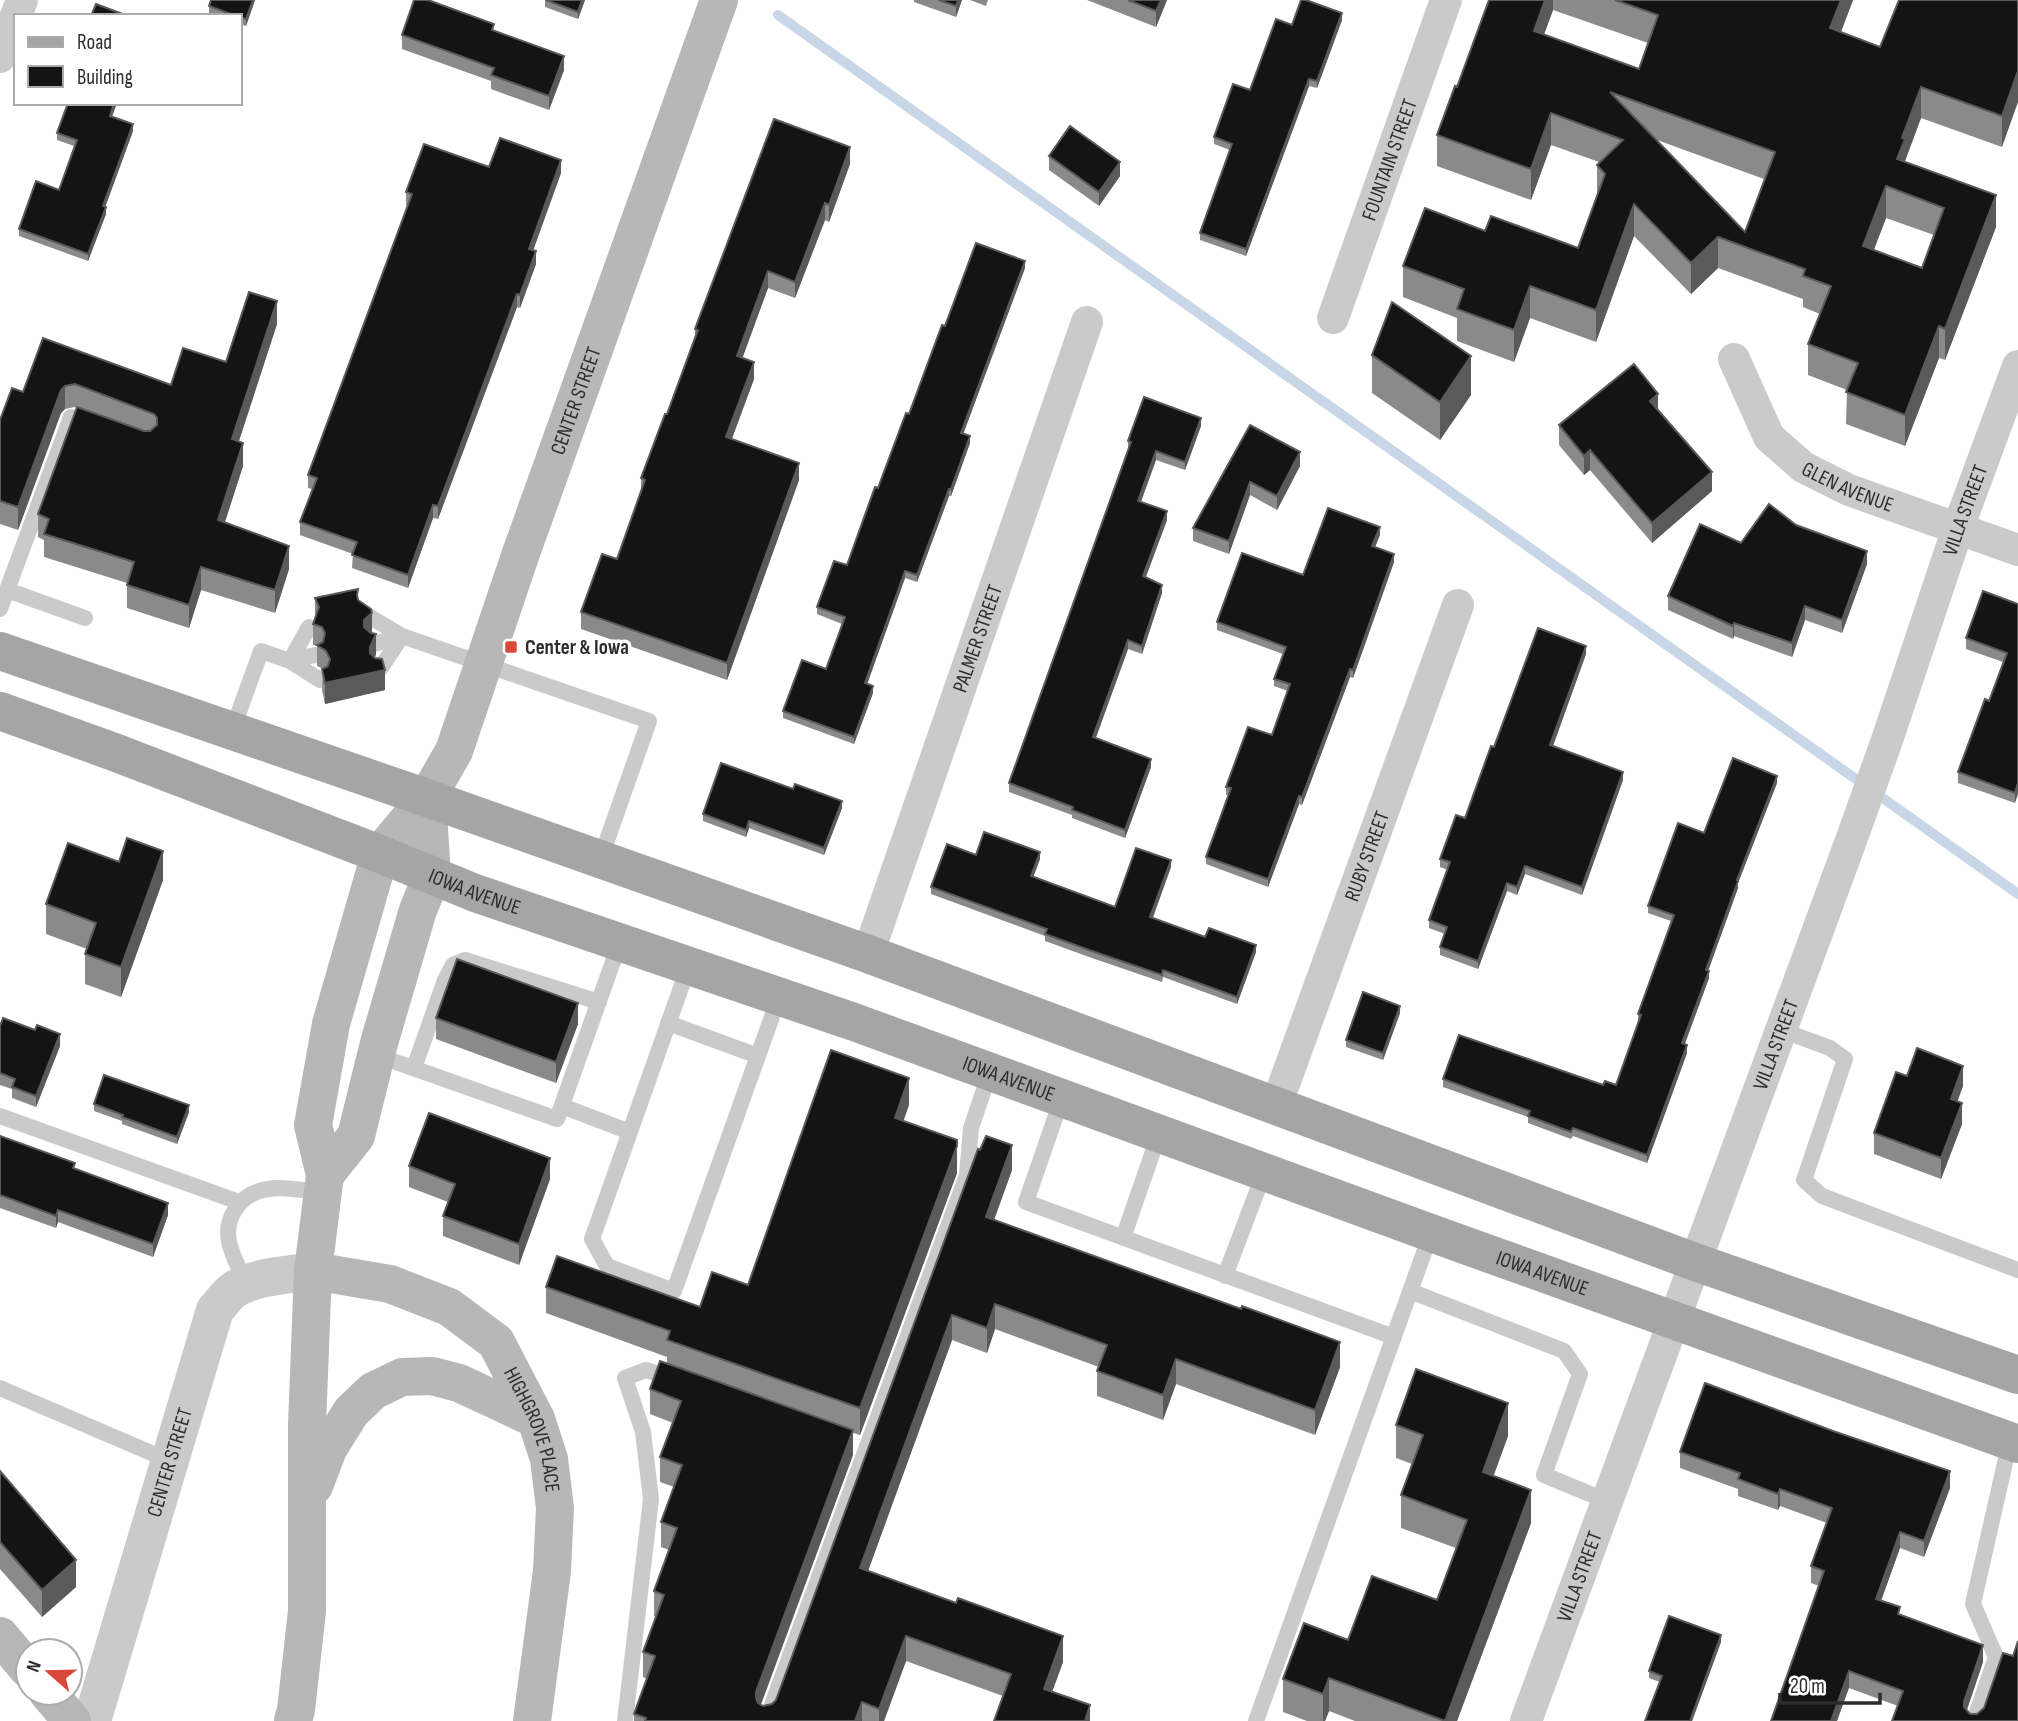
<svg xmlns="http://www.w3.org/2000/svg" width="2018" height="1721" font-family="'Sofia Sans Condensed',sans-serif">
<rect width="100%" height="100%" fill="#fff"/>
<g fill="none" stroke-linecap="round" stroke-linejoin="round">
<!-- stream -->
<path stroke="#c8d6e8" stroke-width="10" d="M778,15L2018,894"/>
<!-- service -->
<path stroke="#cacaca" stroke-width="16" d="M7,590L85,618
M0,609L71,417L94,425
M367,615L402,636L374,644
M315,655L290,661L320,680
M380,669L402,636L649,721L600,860
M232,731L261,651L290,661L309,627
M689,965L592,1239L607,1266L674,1291L779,997
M668,1023L758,1056
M1781,1030L1830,1048L1845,1059L1804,1180L1822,1196L2018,1270
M376,1055L557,1119L620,942
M414,1068L445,980L453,965L465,960L599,1002
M1062,1098L1026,1202L1394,1337
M562,1106L630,1132
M0,1116L239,1202
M1123,1238L1159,1134
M1225,1276L1264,1173
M247,1284C241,1273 235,1261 231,1249C221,1221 239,1193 268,1189C285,1186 306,1191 323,1193
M1410,1291L1564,1351L1580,1374L1544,1475L1607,1501
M0,1388L170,1461
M625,1721L651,1499L643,1432L625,1378L646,1370L675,1379
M766,1721L967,1175L971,1128L990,1072
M1256,1721L1431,1233
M1974,1721L1996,1657L1973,1604L2010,1441"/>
<!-- minor -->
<g stroke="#cacaca" stroke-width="32">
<path d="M0,57L22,0"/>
<path id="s1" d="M1333,318L1446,0"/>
<path id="s2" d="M1734,359L1769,437L1803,467L1849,490L2018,550"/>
<path id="s3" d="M868,954L1087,322"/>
<path id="s4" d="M1276,1106L1458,605"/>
<path id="s5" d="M1526,1721L1849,846L1886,743L1958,528L2018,366"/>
</g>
<!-- tertiary -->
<path stroke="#cacaca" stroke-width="38" id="s6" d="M92,1721L215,1310C221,1304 227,1294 235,1289C257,1276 287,1275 313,1271"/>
<!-- secondary -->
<g stroke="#b7b7b7" stroke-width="38">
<path d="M325,1175L356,1136L379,1043L418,910L432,876L427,798"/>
<path id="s7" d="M313,1271L390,1284L449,1307L496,1342L536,1419L549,1459L555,1508L552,1571L532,1721"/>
<path d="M314,1486L328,1449L351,1412L373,1391L402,1377L432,1376L459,1383L536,1419"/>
<path d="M0,1636L28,1669"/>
<path d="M48,1693L72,1721"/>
<path id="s8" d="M293,1721L296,1710L307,1611V1425L313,1271L325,1175L313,1125L331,1024L380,854L427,798L454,751L520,556L719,0"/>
</g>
<!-- primary -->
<g stroke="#a5a5a5" stroke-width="38">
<path d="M0,651L427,798L868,954L1695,1262L2018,1375"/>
<path id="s9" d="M0,711L114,752L380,854L475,893L854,1022L1431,1233L2018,1444"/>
</g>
</g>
<!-- wall -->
<path fill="#8a8a8a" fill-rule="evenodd" d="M255,0L246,26L240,24V16H217L209,13V6Z
M545,0H585L578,19L545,7Z
M914,0H962L956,17L914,2Z
M970,0H988L986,6Z
M1087,0H1167L1156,27Z
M1489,0H1853L1841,32L1880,47L2018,0L2002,147L1921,118L1905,161L1996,227L1945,360L1939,358L1905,446L1846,424L1847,390L1808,375V344L1820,314L1803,307V299L1718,268L1691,294L1634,236L1596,342L1530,318L1514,362L1457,341V318L1403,297V266L1485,231L1578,248L1597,197V165L1599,162L1551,145L1531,200L1437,166V135L1457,87ZM1553,10L1648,43L1639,69L1544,34ZM1657,140L1764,179L1745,232ZM1886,218L1934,235L1922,268L1874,250Z
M1342,20L1317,88L1309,86L1246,256L1200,240V233L1230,150L1214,144V137L1250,90L1292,25Z
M494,31L564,70L549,110L491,89V81L402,49V35Z
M68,103H117L112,116L133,131L105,207L106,214L88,261L19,236V229L59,190L74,146L57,140V133Z
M1049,156L1120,176L1099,206L1049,170Z
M850,164L829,222L825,220L795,298L768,288L742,358L754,379L732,439L799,480L727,680L581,629V612L617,559L641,491V478L667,414L695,335V329Z
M489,167L561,173L533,250L536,264L520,308L517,307L438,519L433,518L408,588L352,568L353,554L300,535V522L312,489L308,488V475L408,206L406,205V192Z
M1025,268L963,434L970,443L951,496H949L917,582L905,578L867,684L873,693L854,744L783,718V711L826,669L842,624L817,614V607L847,565L945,326Z
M277,324L239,441L243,466L225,522L289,569L275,613L201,590L189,628L127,608V583L44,557V540L38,537V514L77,408L75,407L65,409L61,413L18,530L0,524V420L23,392L43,338L171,385L226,362Z
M1372,355L1471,395L1440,440L1372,393Z
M1658,410L1712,491L1652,543L1590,470L1584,475L1559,445V425Z
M1250,425L1300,466L1277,510L1250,495L1229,554L1193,541V528Z
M1201,426L1185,470L1156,460L1141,502L1167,520L1146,577L1162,593L1142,654L1128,649L1095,738L1151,767L1125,838L1072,818V815L1009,792V783L1128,449V441Z
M1796,525L1867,564L1842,633L1805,620L1792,657L1734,636L1733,639L1668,610V596L1741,543Z
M1380,535L1375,547L1394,562L1353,678L1350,677L1302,805L1299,804L1268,887L1206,864V857L1228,795H1226V787L1272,735L1288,691L1274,686V679L1283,654L1217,630V622Z
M358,589V600L372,633L376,654L375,658L385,690L325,704L322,690L323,669L317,666V646L313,645V624L315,618V598Z
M2018,604L2015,803L1958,783V772L1989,701L2003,662L1966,649V638Z
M1586,654L1553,746L1623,780L1582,895L1525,874L1517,895L1507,891L1478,969L1440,955V947L1445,934L1429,928V920L1448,870L1440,867V859L1465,818L1494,747Z
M1777,783L1738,883V888L1708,970L1709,978L1685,1044L1687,1053L1647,1163L1573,1136L1571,1139L1528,1123V1117L1443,1087V1079L1603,1085H1616L1639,1022L1638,1021V1014L1671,921L1648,913V906L1704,833Z
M842,808L824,855L749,828L746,837L703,821V814Z
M976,855L1040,859L1033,877L1115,907L1171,867L1153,918L1205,937L1256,952L1237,1004L1163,977L1162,982L1089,957L1045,941V936L931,894V887Z
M163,880L121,997L85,984V954L87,949L46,934V904Z
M1400,1013L1383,1060L1346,1047V1040Z
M436,1018L578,1024L556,1083L436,1039Z
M0,1026L60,1046L36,1107L12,1098V1089L0,1085Z
M1907,1076L1963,1086L1957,1101L1962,1124L1941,1179L1874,1154V1133Z
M94,1104L189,1112L177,1144L122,1124V1121L94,1111Z
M909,1105L903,1121L957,1167V1173L860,1435L853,1433V1455L761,1705L763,1706L772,1704L776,1700L1012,1170L994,1220L1340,1367L1315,1435L1176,1384L1163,1420L1097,1396V1371L1099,1367L995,1329L987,1353L952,1340L868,1571L1063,1662L1052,1692L1003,1696L906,1661L884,1721H634V1714L647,1679L643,1677V1652L656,1617L654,1616V1591L669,1550L661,1547V1522L674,1487L660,1482V1457L673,1423L650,1414V1389L667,1364V1357L546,1313V1287L700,1307L748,1285Z
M0,1136L75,1169L168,1215L153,1257L58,1222L56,1228L0,1208Z
M409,1166L550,1179L519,1265L443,1236V1216L448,1202L409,1187Z
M1396,1425L1508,1436L1493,1476L1531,1523L1457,1721H1355L1329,1711L1325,1721H1307L1283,1712V1679L1348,1640L1437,1600L1456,1548L1401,1528V1495L1412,1464L1396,1458Z
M1680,1452L1950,1488L1924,1557L1900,1548L1881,1600L1900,1615L1983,1662L1967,1710L1970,1714L2018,1721L1898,1706L1849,1688L1819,1586L1811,1583V1566L1827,1523L1780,1506L1778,1510L1738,1496V1489L1680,1468Z
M0,1471L76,1587L42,1617L0,1569Z
M1721,1642L1692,1721H1645L1660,1682L1649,1678V1671Z"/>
<!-- shaded-wall -->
<path fill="#5a5a5a" d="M253,0H255L246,26V19Z
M582,0H585L578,19V12Z
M958,0H962L956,17V6Z
M1161,0H1167L1156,27V11Z
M1545,0H1553V10L1534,62V31Z
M1841,0H1853L1830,60V28Z
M1342,13V20L1317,88V81Z
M564,56V70L549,110V96Z
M2018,71V102L2002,147V116Z
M1309,79V86L1246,256V249Z
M1921,87V118L1905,161L1897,159L1902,138Z
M114,103H117L110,122V116Z
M1551,113V145L1531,200V169Z
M133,124V131L103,213V206Z
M850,147V164L829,222V205Z
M561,160V173L529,262V249Z
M1120,162V176L1099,206V192Z
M1886,186V218L1863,277V246Z
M1996,195V227L1945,360V329Z
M825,203V220L795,298V282Z
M1634,204V236L1596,342V310Z
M106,207V214L88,261V254Z
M1718,237V268L1691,294V263Z
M536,251V264L520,308V295Z
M1025,261V268L961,440V433Z
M768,271V288L737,373V356Z
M1530,286V318L1514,362V330Z
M517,294V307L438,519V506Z
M277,301V324L232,462V439Z
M1939,326V358L1905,446V415Z
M1471,356V395L1440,440V402Z
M754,362V379L726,454V437Z
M65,386V409L61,413L18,530V507L61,390Z
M1658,394V414L1650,401Z
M1201,418V426L1185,470V462Z
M970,436V443L951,496V489Z
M243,443V466L218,543V520Z
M1590,450V470L1584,475V456Z
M1156,451V460L1138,509V501Z
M1300,452V466L1277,510V496Z
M799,463V480L727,680V663Z
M1712,472V491L1652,543V523Z
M1250,482V495L1229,554V541Z
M949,489V496L917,582V575Z
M433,505V518L408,588V575Z
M1167,511V520L1143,584V576Z
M1380,527V535L1372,554V546Z
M289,546V569L275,613V590Z
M1867,551V564L1842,633V620Z
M1394,554V562L1353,678V670Z
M201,567V590L189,628V605Z
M905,571V578L865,690V683Z
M1162,585V593L1142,654V646Z
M1805,606V620L1792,657V643Z
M372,613V634L364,641V620Z
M1734,623V636L1733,639V626Z
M376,634V654L370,668V647Z
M1128,640V649L1093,746V737Z
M1586,646V654L1550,754V745Z
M1350,669V677L1302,805V797Z
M385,670V690L325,704V683Z
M873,686V693L854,744V737Z
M1151,759V767L1125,838V830Z
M1623,772V780L1582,895V887Z
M1777,776V783L1738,883V888L1706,977V970L1737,880Z
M2018,783V794L2015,803V793Z
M1299,796V804L1268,887V879Z
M842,801V808L824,855V848Z
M749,821V828L746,837V830Z
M163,851V880L121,997V967Z
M1040,852V859L1031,883V876Z
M1171,860V867L1150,924V917Z
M1525,866V874L1517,895V887Z
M1507,883V891L1478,969V961Z
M1256,945V952L1237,1004V997Z
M1709,971V978L1682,1051V1043Z
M578,1003V1024L556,1083V1062Z
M1400,1006V1013L1383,1060V1053Z
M60,1034V1046L36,1107V1096Z
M1687,1045V1053L1647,1163V1155Z
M1963,1066V1086L1951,1119V1099Z
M909,1078V1105L895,1145V1118Z
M1962,1103V1124L1941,1179V1158Z
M189,1105V1112L177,1144V1137Z
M957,1140V1173L860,1435V1408Z
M1012,1145V1170L986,1242V1217Z
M550,1158V1179L519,1265V1244Z
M168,1203V1215L153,1257V1244Z
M58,1210V1222L56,1228V1216Z
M995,1304V1329L987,1353V1328Z
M952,1315V1340L860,1593V1568Z
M1340,1342V1367L1315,1435V1410Z
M1176,1359V1384L1163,1420V1395Z
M1508,1403V1436L1483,1505V1472Z
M853,1430V1455L756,1717V1692Z
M1950,1471V1488L1924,1557V1541Z
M1780,1489V1506L1778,1510V1494Z
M1531,1490V1523L1457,1721H1445Z
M1900,1532V1548L1876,1615V1599Z
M76,1560V1587L42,1617V1590Z
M1721,1635V1642L1692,1721H1690Z
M906,1636V1661L884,1721H879V1709Z
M1063,1636V1662L1044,1714V1689Z
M1983,1645V1662L1964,1718V1702Z
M1849,1671V1688L1837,1721H1831Z
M1329,1678V1711L1325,1721H1323V1694Z
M862,1702V1721H855Z
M1090,1705V1721H1085Z"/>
<!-- building -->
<path fill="#141414" stroke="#5a5a5a" stroke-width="2" fill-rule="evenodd" d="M211,0H253L246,19L240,17V16H236L209,6Z
M414,0H428L494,24L492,30L564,56L549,96L491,75L494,68L402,35Z
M546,0H582L578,12Z
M939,0H958L956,6Z
M1128,0H1161L1156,11Z
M1301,0H1306L1342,13L1317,81L1309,79L1246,249L1200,233L1232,144L1214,137L1233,84L1250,90L1276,19L1292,25Z
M1489,0H1545L1534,31L1639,69L1658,15L1615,0H1841L1830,28L1880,47L1899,0H2018V71L2002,116L1921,87L1902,138L1905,139L1897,159L1996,195L1945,329L1939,326L1905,415L1846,392L1858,363L1808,344L1831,286L1803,276L1805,269L1718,237L1691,263L1634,204L1596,310L1530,286L1514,330L1457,309L1464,289L1403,266L1425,208L1485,231L1491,216L1578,248L1605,174L1597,165L1623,140L1551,113L1531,169L1437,135L1455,86L1457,87ZM1610,92L1775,152L1745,232L1640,123ZM1886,186L1944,208L1922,268L1863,246Z
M96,4L128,16H91Z
M68,103H114L110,116L133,124L103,206L106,207L88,254L19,229L36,181L59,190L77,140L57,133Z
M774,119L850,147L829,205L825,203L795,282L768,271L737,356L754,362L726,437L799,463L727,663L581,612L602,554L617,559L645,480L641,478L665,414H667L698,330L695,329Z
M1070,126L1120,162L1099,192L1049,156Z
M500,138L561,160L529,249L536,251L520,295L517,294L438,506L433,505L408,575L352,555L357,542L300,522L317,478L308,475L412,194L406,192L424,144L489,167Z
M976,243L1025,261L961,433L970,436L951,489H949L917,575L905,571L865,683L873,686L854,737L783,711L802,660L826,669L845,617L817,607L834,561L847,565L875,487L878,488L906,413L909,414L942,325L945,326Z
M249,292L277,301L232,439L243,443L218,520L289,546L275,590L201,567L189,605L127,585L134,562L44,534L49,519L38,514L77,407L144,431H150L157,425V418L154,414L75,384L65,386L61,390L18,507L0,501V420L12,388L23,392L43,338L171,385L183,348L226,362Z
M1392,302L1471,356L1440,402L1372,355Z
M1634,364L1658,394L1650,401L1712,472L1652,523L1590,450L1584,456L1559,425Z
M1144,397L1201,418L1185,462L1156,451L1138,501L1167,511L1143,576L1162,585L1142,646L1128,640L1093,737L1151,759L1125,830L1072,810L1073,807L1009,783L1131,442L1128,441Z
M1250,425L1300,452L1277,496L1250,482L1229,541L1193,528Z
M1769,504L1796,525L1867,551L1842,620L1805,606L1792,643L1734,623L1733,626L1668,596L1700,524L1741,543Z
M1328,508L1380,527L1372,546L1394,554L1353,670L1350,669L1302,797L1299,796L1268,879L1206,857L1231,788L1226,787L1248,727L1272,735L1290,684L1274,679L1286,647L1217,622L1242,553L1303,575Z
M358,589L357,595L358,600L371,609L372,613L364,620V627L371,633L376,634L370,647V653L375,658L382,659L385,670L325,683L322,669L328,666L330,659L326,651L317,645L323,642L325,633L322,627L313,624L319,607L315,598Z
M1983,591L2018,604V783L2015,793L1958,772L1985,699L1989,701L2007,653L1966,638Z
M1538,628L1586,646L1550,745L1623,772L1582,887L1525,866L1517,887L1507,883L1478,961L1440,947L1447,927L1429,920L1450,862L1440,859L1456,815L1465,818L1491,746L1494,747Z
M1733,758L1777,776L1737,880L1738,881L1706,970L1709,971L1682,1043L1687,1045L1647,1155L1573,1128L1571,1132L1528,1116L1530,1111L1443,1079L1459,1035L1603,1085L1605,1081L1616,1085L1641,1015L1638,1014L1674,915L1648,906L1678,823L1704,833Z
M721,763L793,789L795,784L842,801L824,848L749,821L746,830L703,814Z
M984,832L1040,852L1031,876L1115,907L1136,848L1171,860L1150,917L1205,937L1209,928L1256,945L1237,997L1163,970L1162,975L1089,950L1045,934L1047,929L931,887L947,844L976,855Z
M127,838L163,851L121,967L85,954L96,923L46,904L68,843L119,862Z
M457,959L578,1003L556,1062L436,1018Z
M1363,992L1400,1006L1383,1053L1346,1040Z
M3,1018L35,1030L37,1025L60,1034L36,1096L12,1087L15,1079L0,1073V1026Z
M1917,1048L1963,1066L1951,1099L1962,1103L1941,1158L1874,1133L1896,1072L1907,1076Z
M831,1050L909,1078L895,1118L957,1140V1146L860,1408L667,1340L670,1331L546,1287L557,1256L700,1307L712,1272L748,1285Z
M104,1075L189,1105L177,1137L122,1117L123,1115L94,1104Z
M429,1113L550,1158L519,1244L443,1216L455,1184L409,1166Z
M0,1136L75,1163L73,1168L168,1203L153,1244L58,1210L56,1216L0,1195Z
M986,1136L1012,1145L986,1217L1241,1309L1242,1306L1340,1342L1315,1410L1176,1359L1163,1395L1097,1371L1107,1345L995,1304L987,1328L952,1315L860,1568L956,1603L958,1598L1063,1636L1044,1689L1090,1705L1085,1721H994L1011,1674L906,1636L879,1709L862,1702L855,1721H645L646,1718L634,1714L655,1656L643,1652L664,1595L654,1591L677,1528L661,1522L682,1465L660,1457L681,1401L650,1389L660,1361L853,1430L756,1692V1698L758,1703L763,1706L772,1704L776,1700L978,1149L980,1150Z
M1416,1369L1508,1403L1483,1472L1531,1490L1445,1721L1329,1678L1323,1694L1283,1679L1304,1623L1348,1640L1372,1576L1437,1600L1467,1520L1401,1495L1423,1435L1396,1425Z
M1705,1383L1833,1431L1950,1471L1924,1541L1900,1532L1876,1599L1900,1607L1898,1614L1983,1645L1964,1702V1707L1970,1714H1977L1984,1708L2003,1653L2013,1656L2018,1641V1721H1892L1903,1691L1849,1671L1831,1721H1771L1824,1571L1811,1566L1832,1508L1780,1489L1778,1494L1738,1479L1740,1473L1680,1452Z
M0,1471L76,1560L42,1590L0,1542Z
M1669,1616L1721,1635L1690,1721H1645L1662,1676L1649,1671Z"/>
<!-- markers -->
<rect fill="#d8493a" stroke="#fff" stroke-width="2.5" x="504" y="640" width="14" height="14" rx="3.5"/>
<g text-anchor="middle" stroke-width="7" stroke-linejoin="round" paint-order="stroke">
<!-- street labels -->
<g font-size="21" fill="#2d2d2d" stroke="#fff">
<text dy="7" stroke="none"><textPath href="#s1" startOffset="168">FOUNTAIN STREET</textPath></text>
<text dy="7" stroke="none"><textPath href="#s8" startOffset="1377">CENTER STREET</textPath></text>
<text dy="7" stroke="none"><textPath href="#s2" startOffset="180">GLEN AVENUE</textPath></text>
<text dy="7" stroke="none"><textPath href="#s5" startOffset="1288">VILLA STREET</textPath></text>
<text dy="7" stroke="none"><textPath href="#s3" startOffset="334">PALMER STREET</textPath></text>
<text dy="7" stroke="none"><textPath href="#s4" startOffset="266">RUBY STREET</textPath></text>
<text dy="7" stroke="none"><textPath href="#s9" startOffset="508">IOWA AVENUE</textPath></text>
<text dy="7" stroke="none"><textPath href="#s5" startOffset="721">VILLA STREET</textPath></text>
<text dy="7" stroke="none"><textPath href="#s9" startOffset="1074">IOWA AVENUE</textPath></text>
<text dy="7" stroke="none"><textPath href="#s9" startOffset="1642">IOWA AVENUE</textPath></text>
<text dy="7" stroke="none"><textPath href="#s7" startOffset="296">HIGHGROVE PLACE</textPath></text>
<text dy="7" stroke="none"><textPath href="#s6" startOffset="270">CENTER STREET</textPath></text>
<text dy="7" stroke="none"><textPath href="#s5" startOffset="154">VILLA STREET</textPath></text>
</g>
<!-- poi labels -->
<g font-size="21" font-weight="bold" fill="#2d2d2d" stroke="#fff" text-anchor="start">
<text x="525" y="654">Center &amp; Iowa</text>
</g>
</g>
<!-- legend -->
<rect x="14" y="14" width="228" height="91" fill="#ffffff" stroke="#ababab" stroke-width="2"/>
<rect x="28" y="37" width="35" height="10" fill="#a5a5a5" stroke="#ababab" stroke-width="2"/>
<text x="77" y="49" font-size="21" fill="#2d2d2d">Road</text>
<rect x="28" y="66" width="35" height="21" fill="#141414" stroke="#ababab" stroke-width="2"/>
<text x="77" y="84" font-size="21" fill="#2d2d2d">Building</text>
<!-- north arrow -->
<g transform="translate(49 1672) rotate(290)"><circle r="33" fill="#ffffff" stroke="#ababab" stroke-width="2"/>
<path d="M0-5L12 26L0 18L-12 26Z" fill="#d8493a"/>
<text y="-10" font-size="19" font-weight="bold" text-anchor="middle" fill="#2d2d2d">N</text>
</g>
<!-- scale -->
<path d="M1780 1693v10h100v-10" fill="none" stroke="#2d2d2d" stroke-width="3.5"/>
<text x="1790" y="1693" font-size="21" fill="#2d2d2d" stroke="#ffffff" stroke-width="5" paint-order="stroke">20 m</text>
</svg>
